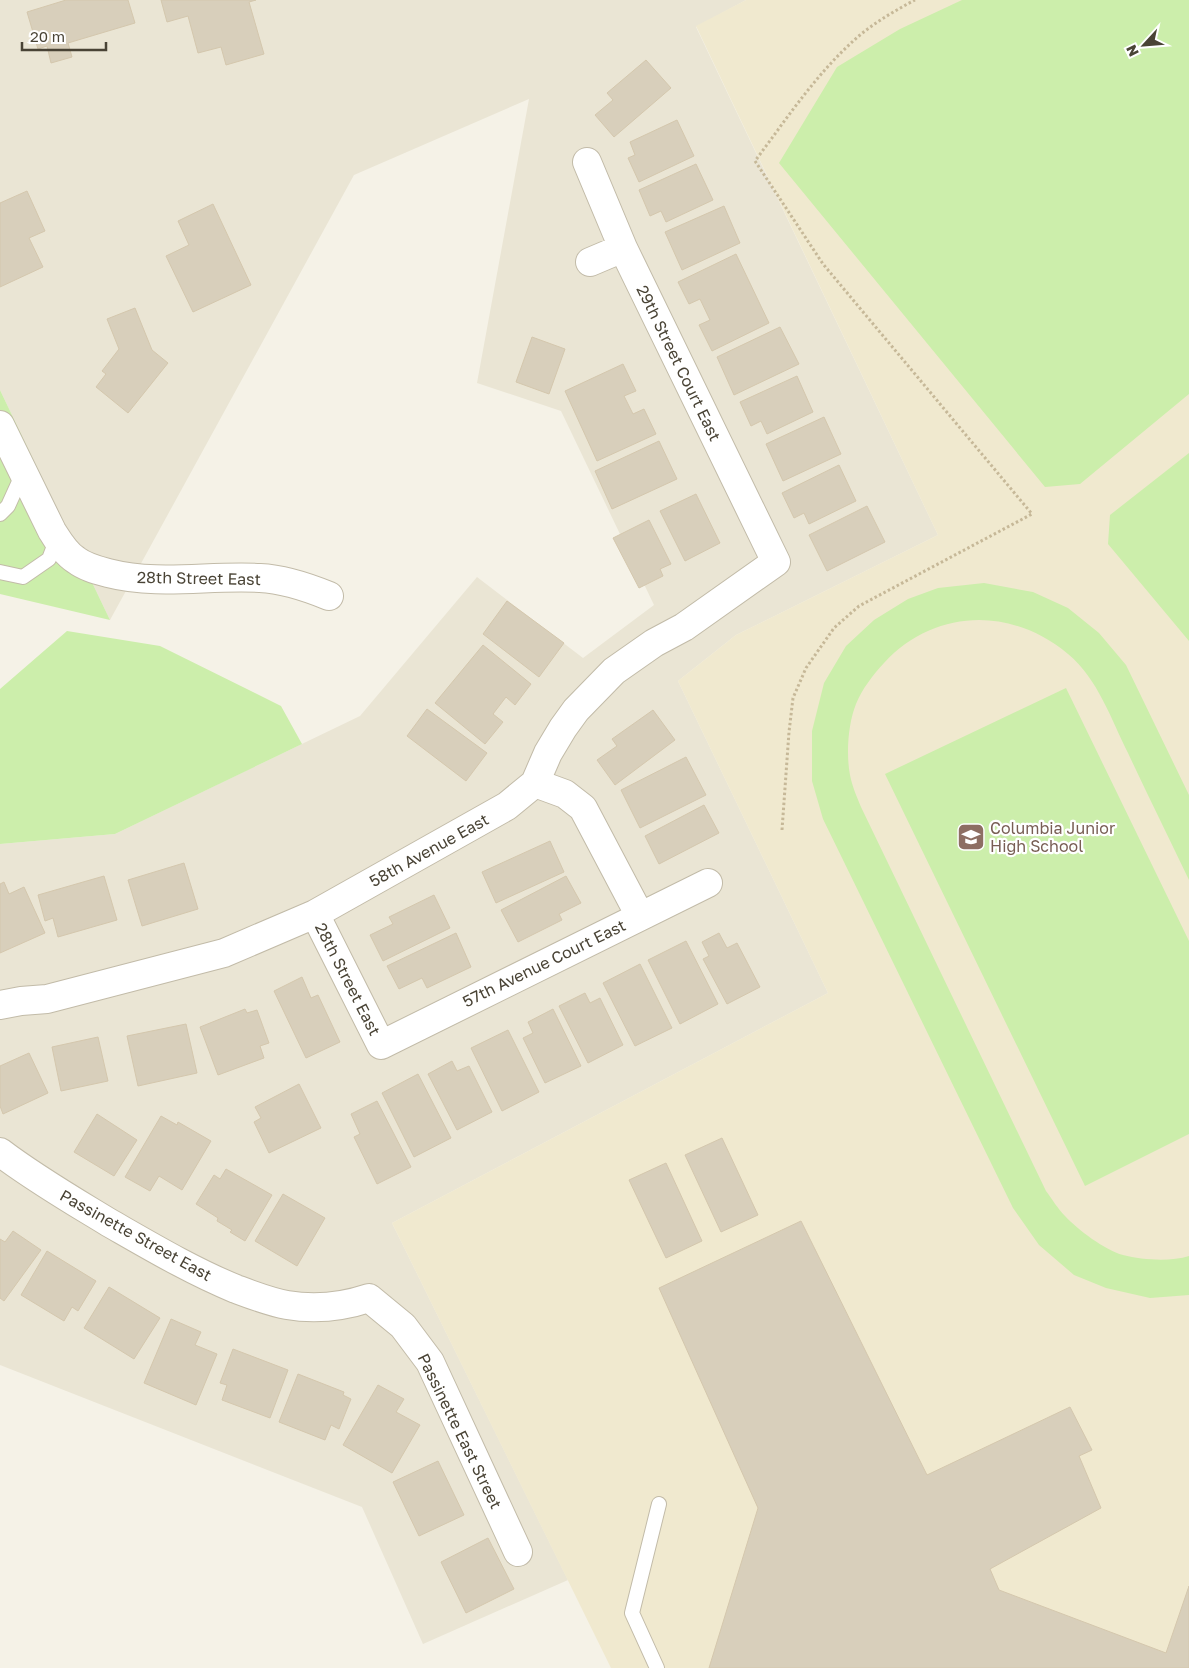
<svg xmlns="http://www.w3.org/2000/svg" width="1189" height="1668" font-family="'Golos Text',sans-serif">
<rect width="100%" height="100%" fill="#f5f2e7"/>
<!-- residential -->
<path fill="#eae5d4" d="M0,0H746L696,27L938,535L736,635L678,681L828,993L392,1223L568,1580L423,1644L362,1507L0,1365V844L115,834L360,716L477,577L583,658L654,605L561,411L477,383L529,99L354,175L110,620L0,390Z"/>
<!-- education -->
<path fill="#f0e9cf" d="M746,0H1189V1668H611L392,1223L828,993L678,681L736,635L938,535L696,26Z"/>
<!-- green -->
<path fill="#cceeab" d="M962,0H1189V394L1080,484L1045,487L779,163L837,67L900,29Z
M0,390L110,620L0,594Z
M1189,453V641L1108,544L1110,515Z
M984,583L1033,592L1068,608L1099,633L1126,665L1189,795V880C1169,838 1148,796 1128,753C1111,719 1098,679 1068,654C1011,606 934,609 884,663C873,675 862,689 856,704C848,724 846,754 850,775C852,786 857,797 861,807L1046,1191C1052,1199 1058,1209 1065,1216C1078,1230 1105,1250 1123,1255C1143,1260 1170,1262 1189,1256V1295L1150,1298L1106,1288L1074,1275L1039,1245L1013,1208L823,819L812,781V731L824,683L846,646L874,620L908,599L938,588Z
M67,631L160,646L281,706L302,744L115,834L0,844V689Z
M1066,688L1189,941V1134L1085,1186L885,774Z"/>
<!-- building -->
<path fill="#d8cfbb" stroke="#d4c7ad" d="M66,0H128L135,23L68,43L72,57L51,63L47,46L38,49L27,12Z
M161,0H256L249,2L264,54L226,65L221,47L198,53L188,16L167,22Z
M646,60L671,88L614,137L595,115L613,100L607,93Z
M677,120L694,156L639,182L628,158L635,155L630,142Z
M696,164L713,200L666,222L661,211L650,216L639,190Z
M27,191L45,231L29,238L43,267L0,287V203Z
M213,204L251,285L193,312L166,256L189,245L178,221Z
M724,206L740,243L682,270L665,232Z
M736,254L769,323L712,351L699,325L710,320L700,299L689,304L678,282Z
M135,308L152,350L168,363L128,413L96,387L106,374L102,371L119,349L107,319Z
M780,327L799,364L734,395L717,357Z
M532,337L565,349L549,394L516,382Z
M623,364L636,391L624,396L633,414L644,409L656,434L597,461L565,391Z
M797,376L813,412L767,434L761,421L751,426L740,402Z
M824,417L841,454L783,481L766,444Z
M659,441L677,479L612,509L595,471Z
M839,465L856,501L809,524L804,513L794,518L782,493Z
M696,494L720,543L685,561L660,511Z
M867,506L885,542L827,571L809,535Z
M649,520L671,564L660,569L663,576L639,588L613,538Z
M507,601L564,643L539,677L483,634Z
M483,645L531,684L515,705L506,697L493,714L503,722L485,744L435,703Z
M427,709L487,753L466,781L407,736Z
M653,710L675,740L615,785L597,760L617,746L612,739Z
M686,757L706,795L640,828L621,790Z
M704,805L719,833L659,864L645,836Z
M550,841L564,872L496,903L482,872Z
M184,863L198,909L142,926L128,880Z
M104,876L117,920L58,937L53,918L45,921L38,895Z
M566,876L581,903L559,914L562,920L518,942L501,910Z
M4,882L9,894L24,887L45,933L0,953V884Z
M434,895L450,928L383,961L370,935L393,924L389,917Z
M456,933L471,967L427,988L422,978L399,989L387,966Z
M719,933L727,948L737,943L760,987L727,1004L703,959L709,956L702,942Z
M686,941L718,1004L680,1024L648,960Z
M640,964L672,1028L635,1046L603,983Z
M302,977L311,998L318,995L340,1042L306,1058L274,991Z
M585,993L590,1003L600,998L623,1045L588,1063L559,1006Z
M245,1009L247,1013L257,1010L269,1043L260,1046L264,1058L218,1075L200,1027Z
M553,1009L581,1066L545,1083L523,1038L533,1033L528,1022Z
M186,1024L197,1073L138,1086L127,1036Z
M508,1030L539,1092L502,1111L471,1048Z
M98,1037L108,1081L61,1091L52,1047Z
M29,1053L48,1093L3,1114L0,1106V1066Z
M452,1061L457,1071L469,1066L492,1112L457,1130L428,1074Z
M418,1074L451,1138L414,1157L382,1093Z
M299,1084L321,1128L269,1153L254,1122L261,1118L255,1107Z
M377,1101L411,1167L377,1184L354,1137L360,1134L351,1114Z
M97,1114L137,1140L114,1176L74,1152Z
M161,1116L177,1125L178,1122L211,1141L182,1190L159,1176L150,1191L125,1177Z
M722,1138L758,1215L721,1232L685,1155Z
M666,1163L702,1241L666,1258L629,1180Z
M226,1169L272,1195L245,1241L230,1232L232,1230L217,1221L218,1218L196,1204L214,1175L220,1179Z
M283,1194L325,1218L297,1266L255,1241Z
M801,1221L927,1475L1070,1407L1092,1450L1079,1456L1101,1508L990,1569L999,1590L1166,1653L1189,1586V1668H709L758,1508L659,1288Z
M13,1231L41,1250L4,1301L0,1298V1239L5,1242Z
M47,1251L96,1281L78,1311L72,1307L64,1321L21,1295Z
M109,1287L160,1318L134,1359L84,1328Z
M171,1319L201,1332L195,1345L217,1354L196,1405L144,1383Z
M233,1349L288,1370L270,1418L222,1400L227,1385L220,1383Z
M298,1374L344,1392L343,1395L351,1399L339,1429L331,1425L325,1440L279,1422Z
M378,1385L404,1399L396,1412L420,1425L392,1473L343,1445Z
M438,1461L464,1515L419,1536L393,1482Z
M488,1538L514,1589L466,1613L441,1562Z"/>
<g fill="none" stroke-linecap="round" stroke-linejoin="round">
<!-- service casing -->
<g stroke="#c2bba8" stroke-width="16">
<path id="service" d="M0,514L8,506L23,473
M0,572L23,577L49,559L57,538
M657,1668L632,1613L659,1504"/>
</g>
<!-- minor casing -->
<g stroke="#c2bba8" stroke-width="30">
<path id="minor" d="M590,262L623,248
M0,425L52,531C59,542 65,553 76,560C85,567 97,570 108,573C159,586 208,575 260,578C284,579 307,587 329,596
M535,783L565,794L583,808L640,916
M315,914L381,1045L708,883
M0,1005L21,1001L47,999L224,953L315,914L507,806L535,783L548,753L563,728L576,710L614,671L654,643L684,627L776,562L623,248L587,162
M0,1152C34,1178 72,1200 108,1222C150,1246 192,1271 236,1289C252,1295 270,1302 287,1305C316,1310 342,1307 369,1298L403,1326L430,1362L518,1552"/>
</g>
<!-- path -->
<path stroke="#c6b898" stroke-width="3" stroke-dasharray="2.5 2.5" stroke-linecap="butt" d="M782,830L789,732L793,698L806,668L834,628L859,606L1032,514L823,264L755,161C788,117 818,71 860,35C877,21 896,10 915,0"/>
<!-- service -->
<use href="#service" stroke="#fff" stroke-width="14"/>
<!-- minor -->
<use href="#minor" stroke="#fff" stroke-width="28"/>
</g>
<!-- icons -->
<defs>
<g id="school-square" transform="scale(1.4375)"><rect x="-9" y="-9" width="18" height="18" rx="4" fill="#8d6e63" stroke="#fff"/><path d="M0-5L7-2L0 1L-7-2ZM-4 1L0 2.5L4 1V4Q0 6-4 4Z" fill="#fff"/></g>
</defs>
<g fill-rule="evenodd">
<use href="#school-square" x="971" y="837"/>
</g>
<g text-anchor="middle" stroke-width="4.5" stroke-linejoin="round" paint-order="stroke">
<!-- street labels -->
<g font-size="16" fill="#494335" stroke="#fff">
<text transform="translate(679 363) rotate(64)" y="6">29th Street Court East</text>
<text transform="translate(199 578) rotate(1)" y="6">28th Street East</text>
<text transform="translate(429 850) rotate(-29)" y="6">58th Avenue East</text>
<text transform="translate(544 963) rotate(-26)" y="6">57th Avenue Court East</text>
<text transform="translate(348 979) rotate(63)" y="6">28th Street East</text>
<text transform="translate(136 1235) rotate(29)" y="6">Passinette Street East</text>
<text transform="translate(460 1431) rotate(64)" y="6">Passinette East Street</text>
</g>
<!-- education labels -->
<g font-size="16" fill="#785e54" stroke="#fff" text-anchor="start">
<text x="990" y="834">Columbia Junior<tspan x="990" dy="18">High School</tspan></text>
</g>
</g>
<!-- north arrow -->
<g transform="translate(1144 45) rotate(244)" stroke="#ffffff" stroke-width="4" paint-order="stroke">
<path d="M0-4L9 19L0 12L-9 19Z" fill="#494335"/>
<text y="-8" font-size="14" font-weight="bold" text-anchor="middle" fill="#494335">N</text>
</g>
<!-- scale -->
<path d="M22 42v8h84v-8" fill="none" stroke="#494335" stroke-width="2.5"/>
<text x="30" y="42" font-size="15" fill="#494335" stroke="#ffffff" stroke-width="4" paint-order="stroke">20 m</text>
</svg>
